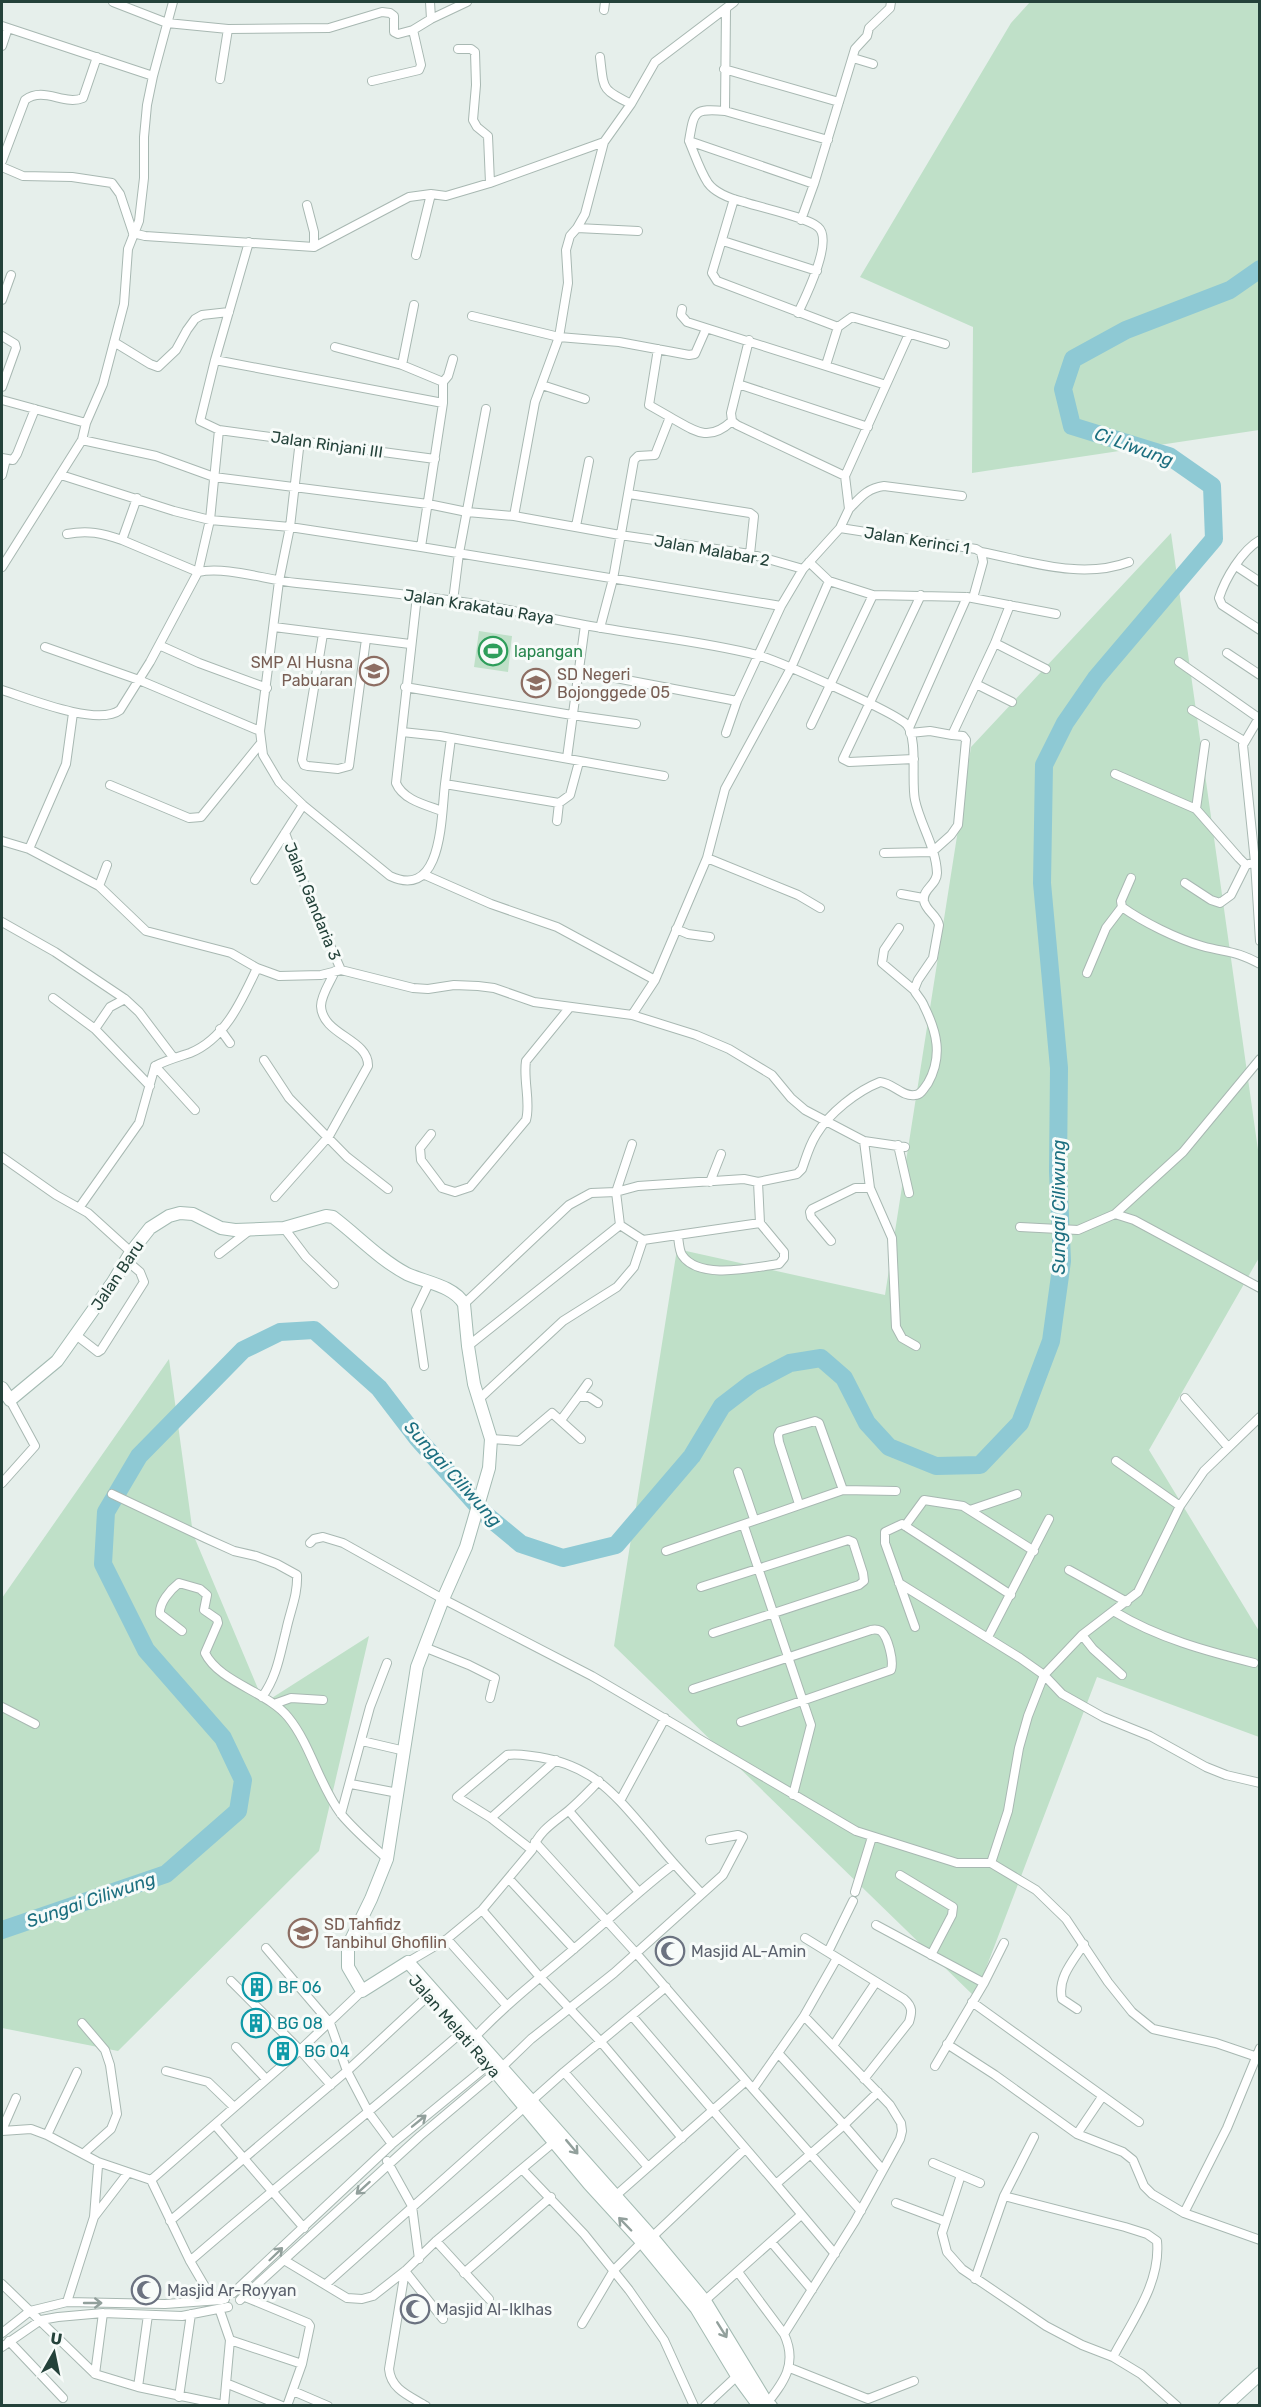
<svg xmlns="http://www.w3.org/2000/svg" width="1261" height="2407" font-family="Rubik,sans-serif">
<rect width="100%" height="100%" fill="#e6efeb"/>
<!-- green -->
<path fill="#bfe0c8" d="M1030,2H1259V430L972,473L973,327L860,277L1011,23Z
M1171,533L1259,1157L1260,1256L1149,1450L1259,1631V1737L1097,1677L975,1997L614,1646L677,1249L885,1295L971,747Z
M479,631L512,636L508,672L474,667Z
M169,1359L193,1534L264,1703L369,1636L319,1851L118,2051L2,2028V1598Z"/>
<g fill="none" stroke-linecap="round" stroke-linejoin="round">
<!-- river -->
<path stroke="#8ec9d4" stroke-width="18" d="M2,1930L166,1874L238,1811L243,1780L223,1738L146,1650L103,1564L106,1512L139,1456L243,1350L280,1332L314,1330L379,1388L418,1439L486,1515L521,1544L563,1558L616,1545L692,1456L722,1406L752,1383L790,1363L821,1358L844,1378L867,1423L889,1447L936,1466L980,1465L1020,1423L1051,1341L1062,1261L1058,1171L1059,1068L1042,883L1044,765L1065,723L1096,678L1214,539L1212,486L1169,456L1072,426L1063,389L1073,359L1126,330L1230,290L1260,269"/>
<!-- street casing -->
<g stroke="#a8b8b2" stroke-width="10">
<path id="street" d="M113,2L167,23L228,29L329,28L382,12L390,13L394,16V32L398,34L413,30L431,19L430,2
M726,9L725,111C693,108 694,112 689,141L814,184
M604,10L605,2
M431,19L467,2
M2,26L153,76
M2,46L8,28
M458,49H471L475,52L476,85L473,120L477,127L488,136L490,183
M600,57C604,90 601,89 631,104
M853,58L873,64
M724,69L839,102
M220,79L228,29
M372,81L419,70L421,65L413,30
M725,111L828,140
M689,141C695,155 700,171 708,183C716,194 732,199 744,202C762,208 806,217 818,227C834,240 805,298 798,313
M2,161L25,100C44,86 64,106 83,98L97,57
M2,167L23,176L72,177L112,183L120,194L133,233
M734,199L712,273L717,281L838,327
M307,205L314,232V247
M801,220L814,184L855,49L867,36L869,28L890,8L891,2
M577,228L638,231
M133,233L145,236L314,247L409,197L431,194L446,196L490,183L604,142L631,104L655,62L734,2
M723,241L817,271
M249,242L215,360L200,421L219,430L435,459
M416,255L431,194
M2,300L11,275
M682,309L681,315L687,322L886,385
M472,316L559,337L619,342L689,355L695,354L706,329
M2,336L15,344L16,348L2,387
M749,340L731,413L732,421L737,425L845,476
M114,342L150,364L158,367L176,350L187,330L195,319L202,315L229,312
M335,347L402,365L443,382
M215,360L443,403
M402,365L414,305
M826,365L838,327L852,317L945,344
M738,384L868,427
M542,385L585,399
M2,400L86,423
M670,417C695,431 708,443 732,421
M82,440L156,456L214,477L428,504L467,512L514,516L620,535L750,554L803,569
M300,440L290,527L279,581L260,731L263,755L279,782L303,805L390,876C443,901 441,816 445,784
M2,458L13,460L17,454L35,409
M2,475L6,459
M61,475L174,511L210,520L290,527L421,547L781,606
M629,494L750,513L754,516L750,554
M137,498L122,540L198,572
M849,509C860,498 867,488 884,486L962,496
M514,516L535,402L559,337L568,283L566,250L570,236L577,228L585,214L604,142
M576,526L589,461
M840,528L976,549L981,552L983,562L973,598
M67,534C88,530 102,533 122,540
M1260,540C1242,550 1225,579 1219,598L1222,605L1260,630
M421,547L443,403V382L448,376L453,359
M981,552C1029,561 1081,580 1129,562
M809,562L829,581L873,595L967,597L1056,614
M1236,566L1260,582
M2,567L82,440L86,423L103,384L124,304L128,249L139,221L144,178V137L147,105L153,76L173,2
M198,572C227,566 266,580 297,583C357,589 417,595 476,604C518,611 560,621 602,628C654,637 706,642 757,655C777,660 897,713 907,725C918,739 911,782 915,800C920,824 936,847 937,873C937,885 922,889 924,901C926,911 937,915 939,925L933,958L918,980L914,990C917,996 922,1000 924,1006C937,1032 943,1056 928,1083C925,1087 921,1095 915,1095C902,1097 893,1083 880,1082C857,1091 829,1113 816,1135C809,1146 806,1158 802,1169L797,1174L758,1182L744,1179L638,1186L616,1192L591,1193L569,1205L464,1304
M417,596L396,783C403,800 426,805 442,811
M453,601L459,553L486,409
M274,627L410,644
M600,628L613,579L634,460L638,456L655,455L670,417L649,405L658,349
M323,634L302,760L304,765L308,766L338,769L349,766L366,639
M995,643L1046,669
M159,645L199,663L267,688
M45,647L139,680L260,731
M1227,653L1260,675
M1179,662L1260,719
M579,671L737,701
M976,684L1012,702
M405,687L572,715L636,724
M2,690C27,698 98,727 120,710L150,662L198,572L210,520L219,430
M1192,710L1244,741
M1260,716L1243,745L1255,862L1260,941
M811,725L873,595
M909,728L967,597
M402,732L440,736L664,776
M726,733L737,701L781,606L803,569L840,528L849,509L845,476L909,334
M910,733L930,731L952,735
M451,738L445,784L559,803L570,795L579,762
M567,758L585,625
M914,759L849,762L843,759L921,595
M1115,774L1196,809L1239,858L1246,865L1255,862
M110,785L189,818L201,817L261,743
M1196,809L1205,744
M557,821L559,803
M285,833L311,902L341,970
M2,841L29,849L99,886L146,931L231,953L257,968L279,976L321,975L341,970L413,988L428,989L454,985L478,986L494,988L534,1002L632,1015L696,1035L729,1049L772,1075L791,1098L805,1110L864,1141L905,1147
M29,849L66,764L73,713
M884,853L932,852L951,835L958,825L966,740L963,736L952,735L995,643L1010,605
M707,858L798,895L820,908
M425,875L491,904L557,927L655,980
M1131,878L1121,901L1122,907C1143,922 1177,939 1202,946C1227,953 1235,950 1260,964
M255,880L303,805
M1185,883L1211,900L1220,903L1231,895L1246,865
M99,886L107,865
M901,894L923,898
M2,922L55,952L125,999L110,1007L95,1029L150,1086
M899,928L884,950L882,963L914,990
M676,929L688,934L710,937
M1087,973L1106,928L1122,907
M53,998L95,1029
M125,999L139,1012L173,1057
M632,1015L655,980L707,858L725,789L791,668L829,581
M220,1029L230,1043
M264,1060L289,1098L347,1157L388,1189
M155,1066L195,1110
M431,1134L420,1148L421,1160L442,1188L455,1192L470,1187L526,1120C531,1103 523,1080 526,1061L570,1007
M864,1141L870,1188L892,1238L896,1327L902,1338L916,1346
M898,1145L909,1193
M2,1157L56,1195L88,1213L131,1252
M710,1182L721,1154
M275,1197L329,1136L368,1066C369,1039 322,1035 321,1006C321,995 331,981 335,971
M79,1208L139,1123L155,1066C167,1060 178,1057 190,1053C225,1039 242,1000 257,968
M1115,1214L1183,1152L1260,1059
M620,1225L643,1240L760,1223L758,1182
M1020,1227L1078,1230L1115,1214L1134,1220L1260,1288
M284,1228L306,1257L334,1284
M678,1237C679,1242 679,1250 682,1255C699,1281 755,1267 779,1264L784,1258V1252L760,1223
M831,1241L811,1217L810,1212L812,1209L855,1188H870
M219,1254L250,1230
M76,1335L98,1352L101,1350L144,1282L140,1272L126,1260
M468,1346L620,1225L616,1192L632,1144
M424,1366L416,1310L429,1283
M578,1397L588,1383
M1185,1398L1228,1447
M478,1400L563,1321L617,1287L634,1267L643,1240
M561,1420L578,1397H589L598,1403
M491,1439L519,1441L552,1413L581,1439
M1116,1461L1180,1506
M738,1472L754,1519
M2,1483L35,1446L10,1400
M112,1494L205,1538L234,1551L256,1556L277,1564L297,1575C298,1595 290,1611 286,1631C280,1654 277,1677 262,1697
M799,1504L779,1442L778,1435L780,1431L815,1421L819,1423L843,1490
M970,1510L1017,1494
M744,1526L811,1725L793,1795
M905,1526L924,1500L963,1506L1034,1551
M310,1543L314,1539L323,1537L343,1543L443,1599L592,1676L856,1831L957,1863H991L1036,1890L1066,1919L1108,1982L1132,2012L1153,2029L1216,2043L1260,2058
M666,1551L843,1490L896,1491
M1069,1570L1127,1602
M899,1583L1020,1658L1044,1675L1062,1694L1103,1717L1150,1736L1206,1767L1226,1775L1260,1783
M701,1587L848,1540L853,1542L863,1573L864,1581L859,1585L713,1633
M1115,1612C1158,1638 1206,1651 1254,1663
M915,1627L885,1543V1532L902,1524L1011,1595
M182,1631L160,1614C159,1603 170,1590 179,1583L200,1589L207,1595L204,1610L217,1619L218,1623L205,1653C219,1682 268,1692 288,1717C311,1745 319,1785 341,1814C354,1830 372,1845 387,1859
M1082,1635L1093,1649L1122,1675
M988,1637L1049,1519
M424,1647L469,1665L495,1678L490,1698
M693,1689L871,1630C875,1629 877,1629 881,1631C888,1637 894,1661 891,1670L741,1722
M274,1704L291,1698L323,1700
M2,1707L35,1724
M362,1741L405,1751
M351,1784L398,1793
M621,1799L665,1718
M569,1811L638,1891
M341,1814L370,1707L387,1663
M491,1818L556,1760
M535,1842L636,1953L753,2089L861,2211
M532,1850L491,1818L457,1797L507,1755C518,1753 528,1756 539,1757C594,1766 615,1795 649,1834C666,1855 683,1874 701,1893
M991,1863L1008,1811L1019,1748L1028,1716L1044,1675L1082,1635L1138,1592L1180,1506L1204,1471L1260,1417
M900,1875L953,1907L952,1915L931,1955
M509,1879L574,1949
M855,1892L872,1837
M482,1910L539,1976L601,2042L682,2138
M876,1925L984,1983
M805,1938L904,1999C913,2007 912,2012 909,2022L864,2079
M447,1939L507,2006
M266,1948L330,2023L347,2071L369,2113L392,2144
M828,1952L853,1901
M408,1962L447,1939L482,1910L532,1850C539,1831 553,1823 568,1811C579,1802 589,1791 599,1781
M231,1981L300,2050L331,2085
M972,2002L1139,2122
M1077,2009L1062,1999C1057,1978 1073,1961 1084,1944
M632,2016L776,2184L844,2125L883,2170
M82,2023L105,2050L110,2065L117,2114L111,2129L83,2154
M475,2037C508,2002 546,1973 582,1942C613,1916 642,1888 674,1864
M947,2044L995,2075L1077,2134L1123,2152L1133,2160L1144,2186L1152,2194L1184,2213L1260,2240
M833,2046L876,1982
M236,2047L266,2079
M778,2053L844,2125L878,2092
M935,2066L984,1983L1004,1943
M166,2071L208,2082L234,2107
M564,2072L648,2167
M753,2089L804,2016L837,1958
M215,2125L304,2228
M2,2130L16,2098
M2,2131L31,2129L47,2135L98,2162L151,2180L190,2261L207,2290L215,2296L225,2299
M1077,2134L1102,2097
M47,2135L77,2072
M387,2161L412,2206L419,2259
M933,2163L980,2183
M522,2169L584,2234L629,2290L664,2340L694,2406
M961,2175L942,2233L947,2252L962,2269L1046,2326L1082,2345L1113,2357L1141,2374L1177,2406
M151,2180L300,2050L362,1991
M776,2184L835,2254
M1004,2196L1125,2227L1147,2234L1157,2241C1161,2283 1132,2321 1113,2357
M613,2198L746,2081
M896,2203L944,2221
M1184,2213L1227,2128L1260,2048
M94,2217L127,2174
M170,2221L347,2071L429,1995
M652,2237L745,2149
M436,2241L489,2299
M772,2243L812,2290
M284,2260L347,2298L362,2299L373,2296L405,2271L436,2241L554,2142
M190,2261C280,2183 373,2110 462,2032
M405,2271L389,2369C391,2390 410,2396 426,2406
M405,2271L443,2319
M738,2272L784,2334
M464,2273L551,2197
M975,2279L1004,2196L1034,2137
M2,2284L95,2374L138,2387L224,2405
M326,2284L564,2072L666,1987
M233,2293L392,2144L492,2062
M245,2297L308,2323L310,2326L302,2364L287,2406
M240,2300L420,2136L502,2067L531,2039L614,1973L723,1875L743,1837L738,1835L710,1840
M67,2302L94,2217L98,2166
M701,2304L801,2215
M220,2311L230,2340L224,2406
M582,2324L614,2270L642,2242
M2,2333L30,2311L67,2302L165,2304L221,2300
M230,2340L302,2364
M9,2341L63,2398
M2,2347L41,2320L58,2317L103,2313L182,2316L228,2307
M790,2368L868,2399L914,2381
M95,2374L103,2313
M228,2384L282,2406
M138,2387L148,2315
M293,2391L328,2406
M179,2397L191,2314
M705,2406L737,2376
M765,2406C784,2382 798,2364 784,2334L855,2221L900,2139L902,2131L901,2123L890,2105L804,2016"/>
</g>
<!-- secondary casing -->
<g stroke="#a4bbb3" stroke-width="14">
<path id="secondary" d="M2,1388L10,1400L57,1361L113,1282L131,1252L150,1228L169,1216L180,1213L193,1214L221,1228L235,1230L284,1228L326,1216L333,1217C358,1236 379,1259 407,1274C425,1282 454,1286 464,1304L468,1346L474,1384L491,1439L489,1468L466,1547L443,1599L417,1667L387,1859L371,1899L348,1946V1967L362,1991L408,1962L652,2237L705,2301L767,2403L771,2406
M483,2057L589,2184L642,2242L696,2308L737,2376L759,2406
M1225,2406L1260,2374"/>
</g>
<!-- street -->
<use href="#street" stroke="#fff" stroke-width="8"/>
<!-- secondary -->
<use href="#secondary" stroke="#fff" stroke-width="12"/>
</g>
<!-- one-way arrows -->
<defs><path id="oneway-shaft" d="M-6 0H5M1.5-3L5.5 0L1.5 3" fill="none" stroke-width="1.6" stroke-linecap="round" stroke-linejoin="round" transform="scale(1.5)"/></defs>
<g stroke="#92a09c">
<use href="#oneway-shaft" transform="translate(419 2121) rotate(-39)"/>
<use href="#oneway-shaft" transform="translate(572 2147) rotate(50)"/>
<use href="#oneway-shaft" transform="translate(363 2188) rotate(138)"/>
<use href="#oneway-shaft" transform="translate(625 2224) rotate(-134)"/>
<use href="#oneway-shaft" transform="translate(276 2254) rotate(-44)"/>
<use href="#oneway-shaft" transform="translate(93 2303)"/>
<use href="#oneway-shaft" transform="translate(722 2330) rotate(58)"/>
</g>
<!-- icons -->
<defs>
<g id="stadium-ring" transform="scale(1.5)"><circle r="9.5" fill="#f7fbf9" stroke="#2e9e5b" stroke-width="1.5"/><path d="M0-5a6.5 5 0 1 0 0 10a6.5 5 0 1 0 0-10ZM-3.5-1.8h7v3.6h-7Z" fill="#2e9e5b"/></g>
<g id="school-ring" transform="scale(1.5)"><circle r="9.5" fill="#f7fbf9" stroke="#8d6e63" stroke-width="1.5"/><path d="M0-5L7-2L0 1L-7-2ZM-4 1L0 2.5L4 1V4Q0 6-4 4Z" fill="#8d6e63"/></g>
<g id="mosque-ring" transform="scale(1.5)"><circle r="9.5" fill="#f7fbf9" stroke="#6b7280" stroke-width="1.5"/><path d="M3.5-4.9A6 6 0 1 0 3.5 4.9A5 5 0 1 1 3.5-4.9Z" fill="#6b7280"/></g>
<g id="building-ring" transform="scale(1.5)"><circle r="9.5" fill="#f7fbf9" stroke="#0f9aa8" stroke-width="1.5"/><path d="M-4-6H4V6H1V3H-1V6H-4ZM-2.5-4.3h1.7v1.8h-1.7ZM.8-4.3h1.7v1.8H.8ZM-2.5-1h1.7V.8h-1.7ZM.8-1h1.7V.8H.8Z" fill="#0f9aa8"/></g>
</defs>
<g fill-rule="evenodd">
<use href="#stadium-ring" x="493" y="651"/>
<use href="#school-ring" x="374" y="671"/>
<use href="#school-ring" x="536" y="683"/>
<use href="#school-ring" x="303" y="1933"/>
<use href="#mosque-ring" x="670" y="1951"/>
<use href="#building-ring" x="257" y="1987"/>
<use href="#building-ring" x="256" y="2023"/>
<use href="#building-ring" x="283" y="2051"/>
<use href="#mosque-ring" x="146" y="2290"/>
<use href="#mosque-ring" x="415" y="2309"/>
</g>
<g text-anchor="middle" stroke-width="6" stroke-linejoin="round" paint-order="stroke">
<!-- street labels -->
<g font-size="16" fill="#24423a" stroke="#f7fbf9">
<text transform="translate(327 444) rotate(8)" y="6">Jalan Rinjani III</text>
<text transform="translate(917 540) rotate(9)" y="6">Jalan Kerinci 1</text>
<text transform="translate(712 550) rotate(10)" y="6">Jalan Malabar 2</text>
<text transform="translate(479 606) rotate(9)" y="6">Jalan Krakatau Raya</text>
<text transform="translate(313 901) rotate(68)" y="6">Jalan Gandaria 3</text>
<text transform="translate(117 1275) rotate(-56)" y="6">Jalan Baru</text>
<text transform="translate(455 2026) rotate(49)" y="6">Jalan Melati Raya</text>
</g>
<!-- leisure labels -->
<g font-size="16" fill="#27864d" stroke="#f7fbf9" text-anchor="start">
<text x="514" y="657">lapangan</text>
</g>
<!-- education labels -->
<g font-size="16" fill="#785e54" stroke="#f7fbf9" text-anchor="start">
<text x="353" y="668" text-anchor="end">SMP Al Husna<tspan x="353" dy="18">Pabuaran</tspan></text>
<text x="557" y="680">SD Negeri<tspan x="557" dy="18">Bojonggede 05</tspan></text>
<text x="324" y="1930">SD Tahfidz<tspan x="324" dy="18">Tanbihul Ghofilin</tspan></text>
</g>
<!-- worship labels -->
<g font-size="16" fill="#5b616d" stroke="#f7fbf9" text-anchor="start">
<text x="691" y="1957">Masjid AL-Amin</text>
<text x="167" y="2296">Masjid Ar-Royyan</text>
<text x="436" y="2315">Masjid Al-Iklhas</text>
</g>
<!-- culture labels -->
<g font-size="16" fill="#0d838f" stroke="#f7fbf9" text-anchor="start">
<text x="278" y="1993">BF 06</text>
<text x="277" y="2029">BG 08</text>
<text x="304" y="2057">BG 04</text>
</g>
<!-- water labels -->
<g font-size="18" font-style="italic" fill="#1c6f80" stroke="#f7fbf9">
<text transform="translate(1134 447) rotate(20)" y="6">Ci Liwung</text>
<text transform="translate(1059 1207) rotate(-90)" y="6">Sungai Ciliwung</text>
<text transform="translate(453 1474) rotate(48)" y="6">Sungai Ciliwung</text>
<text transform="translate(91 1900) rotate(-19)" y="6">Sungai Ciliwung</text>
</g>
</g>
<!-- border -->
<rect width="1261" height="2407" fill="none" stroke="#24423a" stroke-width="6"/>
<!-- north arrow -->
<g transform="translate(54 2353) rotate(9)" stroke="#f7fbf9" stroke-width="4.5" paint-order="stroke">
<path d="M0-4.5L10 22L0 15L-10 22Z" fill="#24423a"/>
<text y="-9" font-size="16" font-weight="bold" text-anchor="middle" fill="#24423a">U</text>
</g>
</svg>
